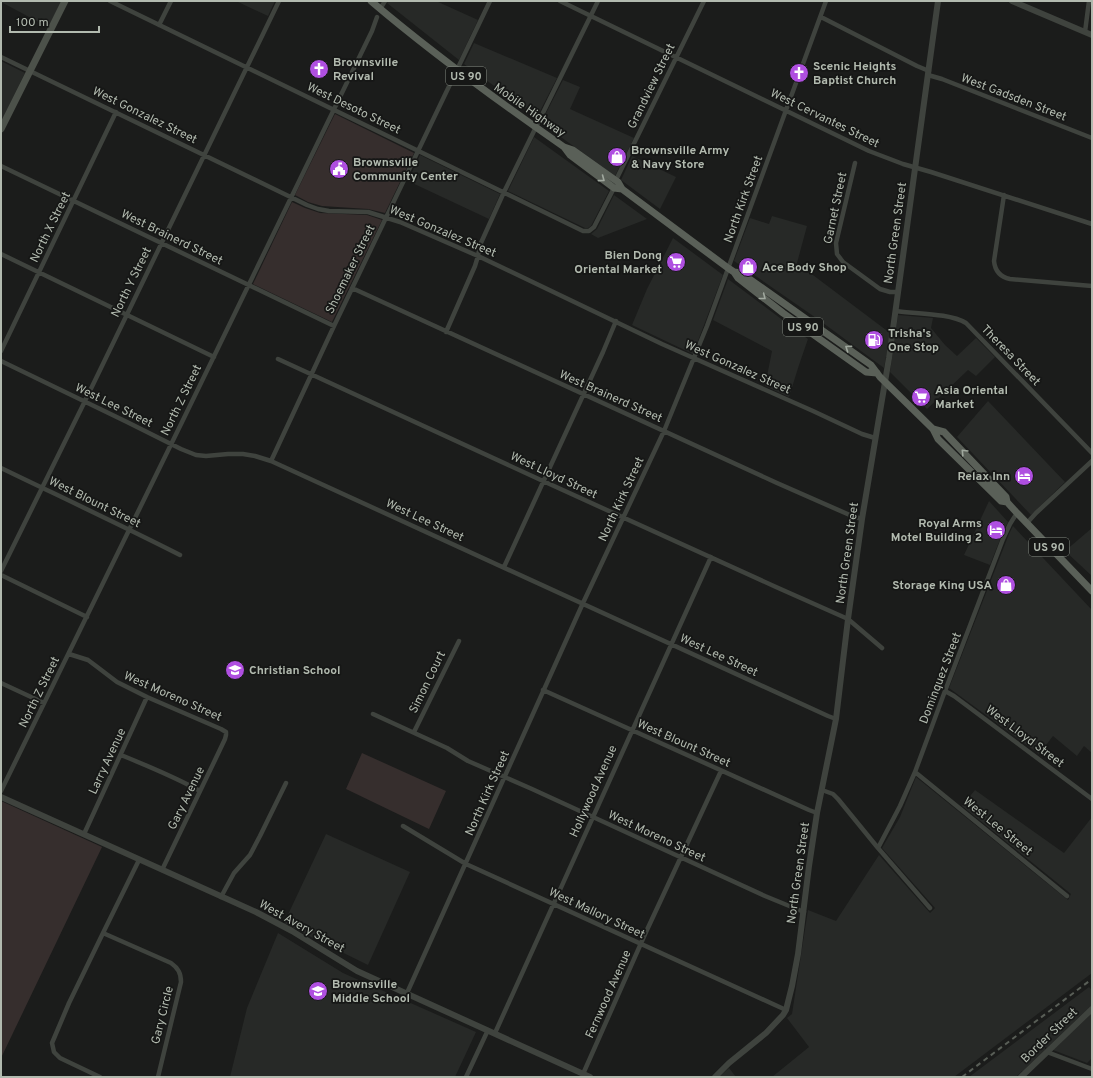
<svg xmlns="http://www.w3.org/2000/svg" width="1093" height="1078" font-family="Overpass,sans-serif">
<rect width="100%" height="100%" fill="#1b1c1b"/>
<!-- built -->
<path fill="#272927" d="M1,1H62L48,27L1,2Z
M236,1H275L268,16Z
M388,1H436L478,20L459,60L387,3Z
M474,43L557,78L537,117L464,64Z
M1,61L25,73L1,122Z
M563,80L580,87L570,109L634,138L615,176L558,135L542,121Z
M534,137L609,191L591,226L588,228H585L508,191Z
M420,155L500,194L489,219L408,181Z
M632,156L676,177L660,209L621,180Z
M614,195L647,219L598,238L591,234L597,229Z
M772,216L807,226L797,263L890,333L884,368L819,320L734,261L750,218L769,224Z
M673,238L723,275L693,354L632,325L647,289Z
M728,279L808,339L799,365L789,397L765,386L772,351L713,320Z
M898,315L933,318L931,328L945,345L957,356L976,338L995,357L976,376L968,370L927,409L890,372Z
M988,401L1065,482L1031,515L957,437Z
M989,501L1008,522L1003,532L990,565L964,555Z
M1013,526L1092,610V753L1084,746L1077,756L1053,736L1039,754L949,688L1009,534Z
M1092,528V576L1065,551Z
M916,777L1068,900L1071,894L962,806L975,790L1064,853L1092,817V973L954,1077H772L809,1047L787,1018L792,1014L808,910L836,921L879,855L930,913L935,908L882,848L900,817Z
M326,834L410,872L368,965L303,933L284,923Z
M278,933L343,973L476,1032L455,1077H230L247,1008Z
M1089,987L1092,990V1005L1047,1048L1045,1047V1050L1023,1071H1022L1016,1077H969Z
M1092,1013V1058L1087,1063L1053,1050Z
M729,1068L736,1077H719Z"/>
<!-- green -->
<path fill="#362e2d" d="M335,114L414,153L385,213L368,209L322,206L308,202L295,195Z
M292,202L305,208L320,213L367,215L382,220L332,322L253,284Z
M362,753L446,791L429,829L346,789Z
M1,801L102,847L1,1058Z"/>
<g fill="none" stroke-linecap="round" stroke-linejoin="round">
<!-- minor -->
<path stroke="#3f433e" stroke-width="4.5" d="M110,1L583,231H589L594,227L614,188
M560,1L869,151L903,164L931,172L1092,224
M380,9L385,1
M821,17L917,66L929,71
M159,25L171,1
M1085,32L1089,1
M1,57L307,205L318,209L329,211L368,212L400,222L478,256L662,344L813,411L862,434L875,438
M928,75L942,79L1092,138
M855,163L836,243L837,254L843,262L880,289L890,292H898
M1,166L334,326
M616,180L704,1
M1004,195L994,261C995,271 1000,277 1010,279L1092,286
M1,254L214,357
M352,288L777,483L852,516L862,519
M896,311C916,314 949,313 966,323L1092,453
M446,332L475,266L478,256L480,245L504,192L598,1
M1,351L116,112
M278,359L543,481L776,587L848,619L882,648
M1,361L127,422L181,449L196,455L206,456L228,454H243L255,456L271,461L828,716L836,719
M271,461L334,326L490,1
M1,468C61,497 121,525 180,555
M1027,523L1036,513L1092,461
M504,567L603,352L616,321
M1,571L85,401L279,1
M1,575L87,617
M69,654L88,660L96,666L117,682L147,697L221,729L226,732V735L225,739L215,760L162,870
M1,683L44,703
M543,690L809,810L817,813
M945,691L954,696L1092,799
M373,714L447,748L468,761L532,789L765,896L804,912
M414,732L459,641
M121,755C148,766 175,777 200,791
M915,772L1067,896
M822,790L833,794L838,799L878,848L930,908
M1,791C126,538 249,285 372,31L377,17
M403,826L466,864L786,1010
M84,834L147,697
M878,848L900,806L915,772L945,691L1003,539L1010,524L1017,513
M221,897L234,873L250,855L260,836L286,783
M103,933L139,860
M407,993L583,603L664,431L707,326L826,1
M495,1033L711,557
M1047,1052L1092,1069
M583,1074L646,932L721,771
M100,1077L60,1058L54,1052L52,1043L69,1003L103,933L171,963C178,968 181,973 181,982L158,1077
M466,1077L488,1030"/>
<!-- tertiary -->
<path stroke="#3f433e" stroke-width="6" d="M1012,1L1092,35
M1,797L256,912L292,931L357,971L590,1077
M715,1077L729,1063L766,1033L783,1015L786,1010L792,986L798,954L809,866L817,813L836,719L848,619L862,519L889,358L938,1
M1021,1077L1092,1009"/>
<!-- secondary -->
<path stroke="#4c514a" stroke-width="7" d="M1,129L65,1"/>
<!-- primary -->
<path stroke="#5a6058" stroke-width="7" d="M371,1C432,53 498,101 564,147L573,150L618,182L622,189L728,268L734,272L741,273L871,365L880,377L933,429L938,439L1001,501L1007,502
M564,147L570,155L614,188L622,189
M734,272L738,278L783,313L866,372L877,373
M933,429L944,432L1006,497L1007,502L1017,513L1092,591"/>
<!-- rail -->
<path stroke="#595e57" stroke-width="2" stroke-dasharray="5 4" stroke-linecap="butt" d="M962,1077L1092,979"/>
</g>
<!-- one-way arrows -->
<defs><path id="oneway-chevron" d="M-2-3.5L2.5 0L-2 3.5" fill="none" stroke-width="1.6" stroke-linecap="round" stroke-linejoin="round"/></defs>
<g stroke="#a0a89e">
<use href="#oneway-chevron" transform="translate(602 179) rotate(37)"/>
<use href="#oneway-chevron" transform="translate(763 297) rotate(38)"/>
<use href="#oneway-chevron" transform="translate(848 348) rotate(-145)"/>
<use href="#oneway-chevron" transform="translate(964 452) rotate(-134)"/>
</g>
<!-- icons -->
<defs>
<g id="church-disc" transform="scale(1)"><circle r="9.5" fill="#af4fe0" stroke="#161716"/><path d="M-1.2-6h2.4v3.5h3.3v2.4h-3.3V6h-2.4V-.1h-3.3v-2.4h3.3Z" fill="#fff"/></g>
<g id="shop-disc" transform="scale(1)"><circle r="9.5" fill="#af4fe0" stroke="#161716"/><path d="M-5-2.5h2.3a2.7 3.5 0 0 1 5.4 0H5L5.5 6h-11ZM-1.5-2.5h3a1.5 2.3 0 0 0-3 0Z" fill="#fff"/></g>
<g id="civic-disc" transform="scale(1)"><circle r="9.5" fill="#af4fe0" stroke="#161716"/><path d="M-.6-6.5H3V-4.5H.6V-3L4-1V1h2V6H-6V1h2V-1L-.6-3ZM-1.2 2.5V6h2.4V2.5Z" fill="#fff"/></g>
<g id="supermarket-disc" transform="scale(1)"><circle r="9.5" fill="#af4fe0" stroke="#161716"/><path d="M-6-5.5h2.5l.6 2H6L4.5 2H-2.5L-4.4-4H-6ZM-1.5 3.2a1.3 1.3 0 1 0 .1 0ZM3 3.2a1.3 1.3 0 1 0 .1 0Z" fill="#fff"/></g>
<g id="fuel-disc" transform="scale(1)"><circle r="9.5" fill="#af4fe0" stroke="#161716"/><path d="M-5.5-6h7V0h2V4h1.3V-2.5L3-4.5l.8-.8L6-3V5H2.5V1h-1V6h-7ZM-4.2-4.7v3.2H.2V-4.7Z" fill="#fff"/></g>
<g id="hotel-disc" transform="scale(1)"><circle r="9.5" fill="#af4fe0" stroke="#161716"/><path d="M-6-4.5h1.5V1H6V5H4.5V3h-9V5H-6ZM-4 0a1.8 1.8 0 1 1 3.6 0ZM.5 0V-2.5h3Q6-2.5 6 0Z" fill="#fff"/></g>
<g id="school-disc" transform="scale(1)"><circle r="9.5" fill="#af4fe0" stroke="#161716"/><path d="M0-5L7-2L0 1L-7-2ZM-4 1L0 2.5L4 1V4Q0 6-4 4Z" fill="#fff"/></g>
</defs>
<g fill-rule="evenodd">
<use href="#church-disc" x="319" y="69"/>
<use href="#church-disc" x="799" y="73"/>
<use href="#shop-disc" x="617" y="157"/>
<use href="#civic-disc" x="339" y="169"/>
<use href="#supermarket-disc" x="676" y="262"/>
<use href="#shop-disc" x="748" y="267"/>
<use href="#fuel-disc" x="874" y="340"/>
<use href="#supermarket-disc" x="921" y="397"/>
<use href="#hotel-disc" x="1024" y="476"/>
<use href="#hotel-disc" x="996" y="530"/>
<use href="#shop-disc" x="1006" y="585"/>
<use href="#school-disc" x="235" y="670"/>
<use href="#school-disc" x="318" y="991"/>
</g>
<g text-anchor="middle" stroke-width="3.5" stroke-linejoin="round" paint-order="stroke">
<!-- shield labels -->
<g fill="#161716" stroke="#838981" stroke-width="1">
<rect x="446" y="67" width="40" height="18" rx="3"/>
<rect x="783" y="318" width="40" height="18" rx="3"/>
<rect x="1029" y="538" width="40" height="18" rx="3"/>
</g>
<g font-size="11" font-weight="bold" fill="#b2baaf">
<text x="466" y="80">US 90</text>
<text x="803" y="331">US 90</text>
<text x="1049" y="551">US 90</text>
</g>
<!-- poi labels -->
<g font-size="12" font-weight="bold" fill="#b2baaf" stroke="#161716" text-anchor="start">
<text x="333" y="66">Brownsville<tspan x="333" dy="14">Revival</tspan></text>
<text x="813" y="70">Scenic Heights<tspan x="813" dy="14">Baptist Church</tspan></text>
<text x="631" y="154">Brownsville Army<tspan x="631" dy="14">&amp; Navy Store</tspan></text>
<text x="353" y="166">Brownsville<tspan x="353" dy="14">Community Center</tspan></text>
<text x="662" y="259" text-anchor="end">Bien Dong<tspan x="662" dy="14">Oriental Market</tspan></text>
<text x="762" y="271">Ace Body Shop</text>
<text x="888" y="337">Trisha's<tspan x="888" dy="14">One Stop</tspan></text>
<text x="935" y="394">Asia Oriental<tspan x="935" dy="14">Market</tspan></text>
<text x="1010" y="480" text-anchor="end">Relax Inn</text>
<text x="982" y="527" text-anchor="end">Royal Arms<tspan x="982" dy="14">Motel Building 2</tspan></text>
<text x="992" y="589" text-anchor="end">Storage King USA</text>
<text x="249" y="674">Christian School</text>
<text x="332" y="988">Brownsville<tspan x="332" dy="14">Middle School</tspan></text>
</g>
<!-- street labels -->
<g font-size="12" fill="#b2baaf" stroke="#161716">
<text transform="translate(651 86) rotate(-64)" y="4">Grandview Street</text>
<text transform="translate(1014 97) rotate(21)" y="4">West Gadsden Street</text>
<text transform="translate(354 108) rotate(26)" y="4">West Desoto Street</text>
<text transform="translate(530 110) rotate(35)" y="4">Mobile Highway</text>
<text transform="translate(145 115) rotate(26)" y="4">West Gonzalez Street</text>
<text transform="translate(825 118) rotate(26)" y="4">West Cervantes Street</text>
<text transform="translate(743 199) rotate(-70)" y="4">North Kirk Street</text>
<text transform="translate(835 208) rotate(-78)" y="4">Garnet Street</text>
<text transform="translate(50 227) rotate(-64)" y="4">North X Street</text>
<text transform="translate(443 231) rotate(23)" y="4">West Gonzalez Street</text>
<text transform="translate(895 233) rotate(-82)" y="4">North Green Street</text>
<text transform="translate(172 237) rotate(26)" y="4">West Brainerd Street</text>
<text transform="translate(350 269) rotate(-64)" y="4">Shoemaker Street</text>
<text transform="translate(131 282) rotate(-64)" y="4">North Y Street</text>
<text transform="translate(1011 355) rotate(46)" y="4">Theresa Street</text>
<text transform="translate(738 367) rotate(24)" y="4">West Gonzalez Street</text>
<text transform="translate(611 396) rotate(24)" y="4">West Brainerd Street</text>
<text transform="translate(181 400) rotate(-64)" y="4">North Z Street</text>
<text transform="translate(114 405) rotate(26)" y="4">West Lee Street</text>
<text transform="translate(554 475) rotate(25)" y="4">West Lloyd Street</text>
<text transform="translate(621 499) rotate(-65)" y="4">North Kirk Street</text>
<text transform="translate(95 502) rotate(26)" y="4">West Blount Street</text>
<text transform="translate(425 520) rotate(25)" y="4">West Lee Street</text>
<text transform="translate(847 553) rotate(-82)" y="4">North Green Street</text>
<text transform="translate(719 655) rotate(25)" y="4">West Lee Street</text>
<text transform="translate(940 678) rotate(-69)" y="4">Dominquez Street</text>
<text transform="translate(427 682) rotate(-64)" y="4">Simon Court</text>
<text transform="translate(39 692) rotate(-64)" y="4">North Z Street</text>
<text transform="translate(173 696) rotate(24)" y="4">West Moreno Street</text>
<text transform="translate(1025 736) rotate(37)" y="4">West Lloyd Street</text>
<text transform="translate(684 743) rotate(24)" y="4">West Blount Street</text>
<text transform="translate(107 761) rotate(-65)" y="4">Larry Avenue</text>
<text transform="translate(593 791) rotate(-66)" y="4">Hollywood Avenue</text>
<text transform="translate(487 793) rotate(-66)" y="4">North Kirk Street</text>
<text transform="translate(186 798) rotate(-64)" y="4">Gary Avenue</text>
<text transform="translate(998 826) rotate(39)" y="4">West Lee Street</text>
<text transform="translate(657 836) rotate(25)" y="4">West Moreno Street</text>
<text transform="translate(798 873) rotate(-82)" y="4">North Green Street</text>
<text transform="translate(597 913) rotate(25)" y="4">West Mallory Street</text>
<text transform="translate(302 926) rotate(29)" y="4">West Avery Street</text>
<text transform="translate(608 994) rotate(-66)" y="4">Fernwood Avenue</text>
<text transform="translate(162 1015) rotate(-76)" y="4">Gary Circle</text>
<text transform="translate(1049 1035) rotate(-44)" y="4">Border Street</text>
</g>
</g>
<!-- border -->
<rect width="1093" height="1078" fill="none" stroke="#b2baaf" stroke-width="4"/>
<!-- scale -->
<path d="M10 26v6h89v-6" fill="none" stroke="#b2baaf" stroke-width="2"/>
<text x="16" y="26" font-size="12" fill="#b2baaf" stroke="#161716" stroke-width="3" paint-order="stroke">100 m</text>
</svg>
